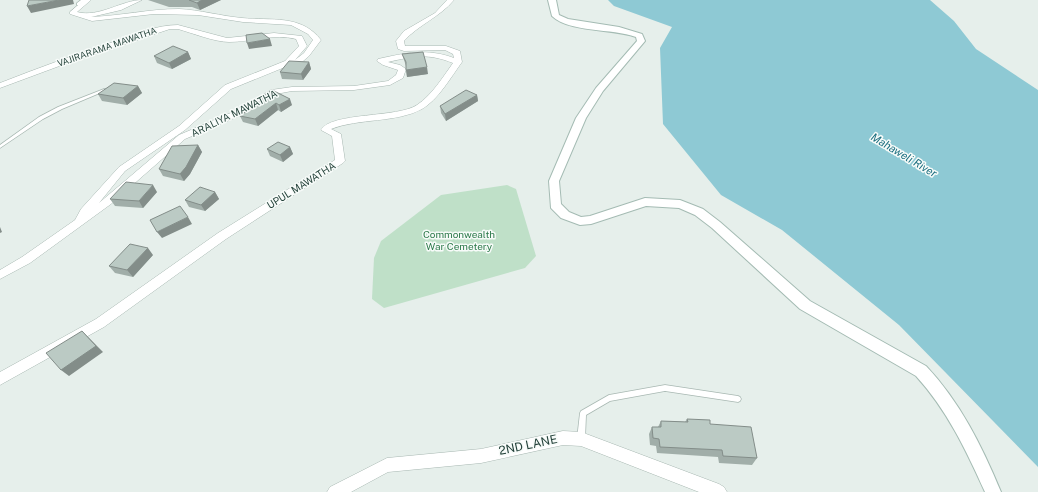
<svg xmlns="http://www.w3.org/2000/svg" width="1038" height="492" font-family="'Public Sans',sans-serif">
<rect width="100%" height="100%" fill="#e6efeb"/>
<!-- green -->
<path fill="#bfe0c8" d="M507,185L516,189L536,256L525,268L384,308L372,299L374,258L381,241L441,195Z"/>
<!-- water -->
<path fill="#8ec9d4" d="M608,0H930L954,21L976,49L1038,90V467L899,325L782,230L721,195L663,124L660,48L672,27L614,6Z"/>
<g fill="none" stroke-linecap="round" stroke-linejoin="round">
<!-- lane casing -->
<g stroke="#a8b8b2" stroke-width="1.5">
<path id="lane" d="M81,0H85L79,5H77V3Z
M104,89H106L107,90L62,109L43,119L0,148V145L39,117L58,107Z
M665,385L738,396L740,397L741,399L740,401L738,402L665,391L610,401L586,415L585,439L584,441L581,442L578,441L577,439L580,413L581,411L609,395Z"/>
</g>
<!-- street casing -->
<g stroke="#a8b8b2" stroke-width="1">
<path id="street" d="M84,0H91L77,12C99,18 122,0 142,0L121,10L91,17C120,16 149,9 179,9C200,10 221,16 242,18C271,21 301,14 321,40L309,56L302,62L290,65L231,89L185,130L125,171L99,203L179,135L233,112L271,90L292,87L354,86L388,81L396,75L398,70L383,65L377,61L378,59C405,53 427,48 454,58L453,54L445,50L404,51L398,49L396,41L404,31L435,13L447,0H454C440,17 418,25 404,41L405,46H446L460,51L462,62C451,77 438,100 422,109C397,123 359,118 331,129L341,134L345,161L343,163L226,239L104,327L0,385V372L96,319L218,233L335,160L332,136L321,130C331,112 398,118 417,105C432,95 443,77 453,63C428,53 414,56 388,62L400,65L406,69L403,78L390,85L354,90L292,91L276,94L239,116L185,139L111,204L30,263L0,279V270L22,257L75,220L81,209L119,167L179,126L225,85L285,61L299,46L296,39C274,33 251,42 229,42C215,42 192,33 178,29H170L62,65L0,88V83C38,68 77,54 116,41C135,34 157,25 178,25L227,38L274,33L302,36L307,46L295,60L304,53L313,40L308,34L291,25L243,22L198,15L154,14L92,21L70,14V12Z
M563,431L581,432L719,484L724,487L727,492H699L581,446L563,445L481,463L388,472L351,492H327L330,487L387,458L481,449Z"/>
</g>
<!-- secondary casing -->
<g stroke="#a4bbb3" stroke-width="2">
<path id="secondary" d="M548,0H556L559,15L568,19L619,27L642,34L645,41L603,91L586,118L559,181L561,204L569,212L581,217L590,216L645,198L680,200L703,209L720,222L810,301L926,366C960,402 982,446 1001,492H985C966,450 947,410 916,376L800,309L712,228L695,215L679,208L646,206L591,224L580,225L561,218L551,208L549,181L576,118L596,88L637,41L636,37C612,28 570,33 552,16Z"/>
</g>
<!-- lane -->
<use href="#lane" fill="#fff" fill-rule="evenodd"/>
<!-- street -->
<use href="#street" fill="#fff" fill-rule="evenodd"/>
<!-- secondary -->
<use href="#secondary" fill="#fff" fill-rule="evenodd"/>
</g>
<!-- wall -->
<path fill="#a1aea9" d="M148,0H221L200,10L192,7H169Z
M188,52L191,59L172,69L157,63L154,56Z
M402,54L428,74L407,77L406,66Z
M309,62L311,69L303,80L282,79L280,72Z
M138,86L142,93L127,105L102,101L98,94Z
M477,95L478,101L446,121L441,113L440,106Z
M261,97L292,105L281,112L278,110L258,126L243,122L240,116L262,100Z
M198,145L202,152L190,174L184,181L163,176L159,169Z
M290,147L293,154L283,162L270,156L267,149Z
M157,192L143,208L115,206L110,199Z
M215,192L219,199L205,211L189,207L185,200Z
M153,255L133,277L115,273L109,266Z
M687,419L710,424L757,458L752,465L719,463L718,457L657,453L656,446L650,445L649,434L652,427H658L661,421L685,422Z"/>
<!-- shaded-wall -->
<path fill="#838d89" d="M59,0H73L74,4L31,13L27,6Z
M202,0H221L200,10L197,3Z
M270,39L272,46L249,49L247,43Z
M188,52L191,59L172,69L169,63Z
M309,62L311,69L303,80L301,74Z
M427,67L428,74L407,77L406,70Z
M138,86L142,93L127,105L123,98Z
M477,95L478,101L446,121L445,114Z
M290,99L292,105L281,112L279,105Z
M276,103L278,110L258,126L255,119Z
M198,145L202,152L190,174L184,181L180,174Z
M290,147L293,154L283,162L280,155Z
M153,185L157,192L143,208L139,201Z
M215,192L219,199L205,211L201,205Z
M188,217L192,224L162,238L157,232Z
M0,227L2,232L0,233Z
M148,248L153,255L133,277L127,270Z
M82,331L103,352L69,376L61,370Z"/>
<!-- building -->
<path fill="#bbcac4" stroke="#838d89" d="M29,0H59L27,6Z
M189,0H202L197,3Z
M262,33L270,39L247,43L246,35Z
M173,46L188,52L169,63L154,56Z
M423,52L427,67L406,70V62L402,54Z
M289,61L309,62L301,74L280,72Z
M114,83L138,86L123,98L98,94Z
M272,90L290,99L279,105L276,103L255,119L240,116L264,98L261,97Z
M466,90L477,95L445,114L440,106Z
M278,142L290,147L280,155L267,149Z
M198,145L186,167L180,174L159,169L172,146Z
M126,182L153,185L139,201L110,199Z
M200,187L215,192L201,205L185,200Z
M180,206L188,217L157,232L150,220Z
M130,244L148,248L127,270L109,266Z
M82,331L96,346L61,370L46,353Z
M687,419L710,420V424L751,427L757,458L723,456L722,450L660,447L659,439L653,438L652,427H661V421L688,422Z"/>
<g text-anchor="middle" stroke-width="3" stroke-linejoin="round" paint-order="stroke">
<!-- far-street labels -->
<g font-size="9" fill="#24423a" stroke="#f7fbf9">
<text transform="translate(107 47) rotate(-19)" y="3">VAJIRARAMA MAWATHA</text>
</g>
<!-- street labels -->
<g font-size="10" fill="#24423a" stroke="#f7fbf9">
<text transform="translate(234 113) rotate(-26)" y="4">ARALIYA MAWATHA</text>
<text transform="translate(301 185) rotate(-32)" y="4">UPUL MAWATHA</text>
</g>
<!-- park labels -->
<g font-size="10" fill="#2d7a4b" stroke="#f7fbf9">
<text x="459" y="238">Commonwealth<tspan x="459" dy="12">War Cemetery</tspan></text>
</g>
<!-- water labels -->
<g font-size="11" font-style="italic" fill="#1c6f80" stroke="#f7fbf9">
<text transform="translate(904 155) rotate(31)" y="4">Mahaweli River</text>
</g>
<!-- near-street labels -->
<g font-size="12" fill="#24423a" stroke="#f7fbf9">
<text transform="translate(528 445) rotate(-12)" y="4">2ND LANE</text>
</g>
</g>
</svg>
